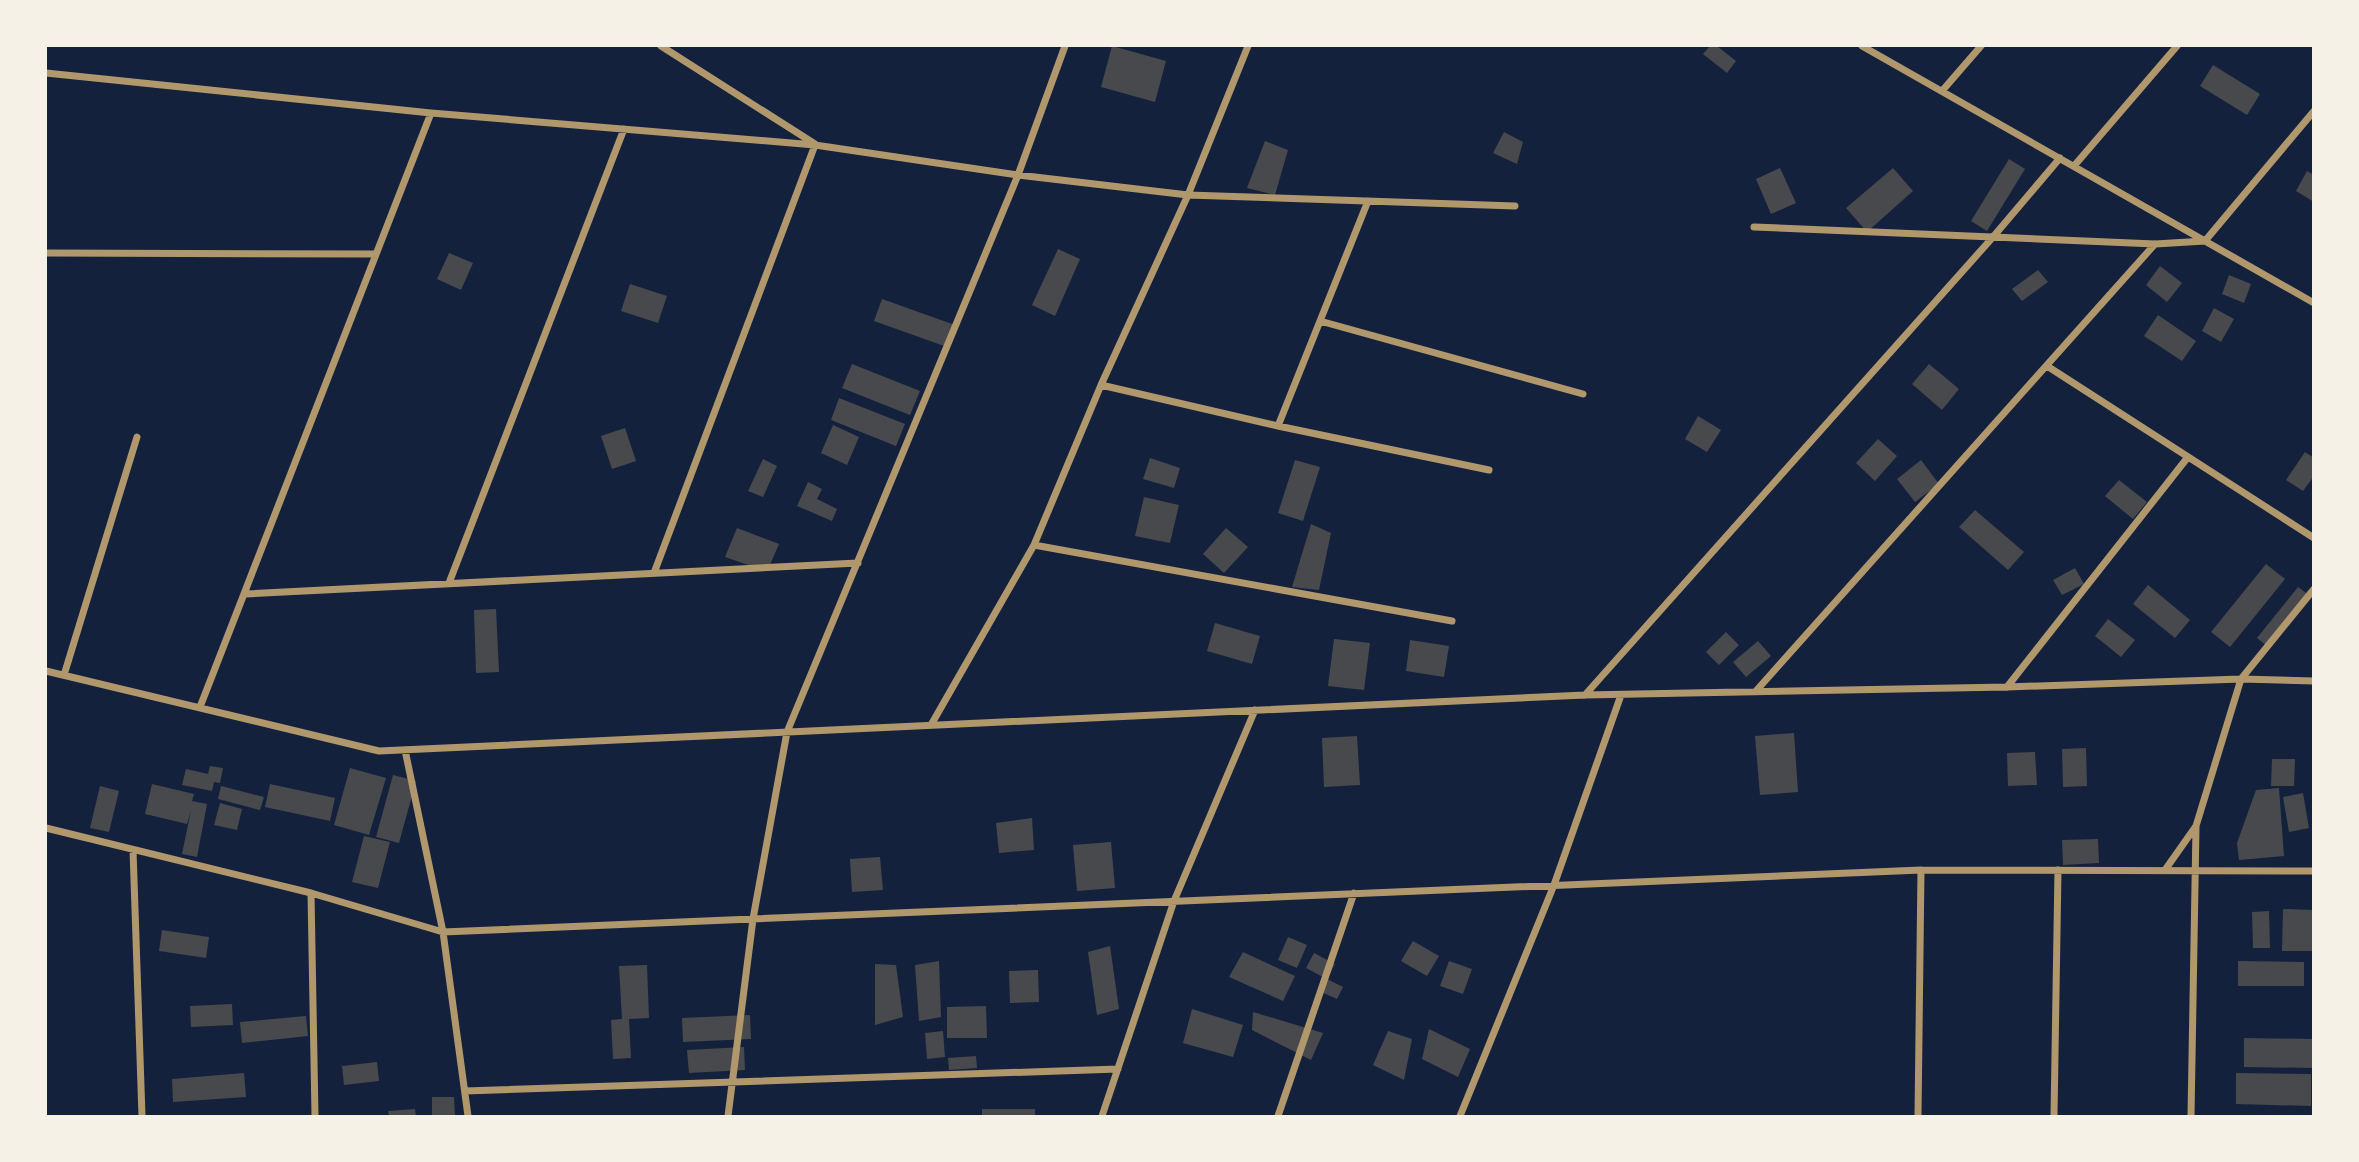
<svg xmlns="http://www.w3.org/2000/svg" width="2359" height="1162" font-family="'Fira Sans',sans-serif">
<rect width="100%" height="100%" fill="#14213d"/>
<!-- building -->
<path fill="#48494c" d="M1112,46L1166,61L1155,102L1101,87Z
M1710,46H1717L1736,61L1727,73L1703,54Z
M2213,65L2260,94L2247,115L2200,86Z
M1504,132L1523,142L1517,164L1493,153Z
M1265,141L1288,150L1275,195L1247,188Z
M2009,159L2025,169L1987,231L1971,221Z
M1780,168L1796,203L1771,214L1756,179Z
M1893,168L1913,191L1867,232L1846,208Z
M2307,171L2314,175V202L2296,191Z
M1058,249L1080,259L1055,316L1032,305Z
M449,253L473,263L461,290L437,279Z
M2160,266L2182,283L2167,302L2146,285Z
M2038,270L2048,282L2022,301L2012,289Z
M2229,275L2251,284L2244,303L2222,294Z
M630,284L667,296L658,323L621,311Z
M882,299L955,325L947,347L874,321Z
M2214,308L2234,319L2221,342L2202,331Z
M2158,315L2196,341L2182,361L2144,336Z
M852,364L920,391L910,415L842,388Z
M1929,364L1959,389L1942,410L1912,384Z
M839,398L905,424L896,446L831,420Z
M1698,416L1721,430L1707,452L1685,439Z
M833,425L859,437L847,465L821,453Z
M625,428L636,461L612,469L601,436Z
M1878,439L1897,456L1875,481L1856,463Z
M2305,452L2314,458V476L2303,491L2286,480Z
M1150,458L1180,468L1174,488L1143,479Z
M763,459L777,466L763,497L748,491Z
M1295,460L1320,467L1303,521L1278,513Z
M1921,460L1939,484L1915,502L1897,479Z
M2119,480L2147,502L2133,519L2105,496Z
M808,482L822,489L817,499L837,509L832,521L797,506Z
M1144,497L1179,505L1170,543L1135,536Z
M1975,510L2024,552L2008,570L1959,527Z
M1311,524L1331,533L1319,590L1292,587Z
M737,528L779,544L769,567L760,569L725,557Z
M1226,528L1248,547L1224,573L1203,554Z
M2266,564L2285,579L2230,647L2211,632Z
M2075,568L2084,584L2062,595L2053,580Z
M2148,585L2190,620L2175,638L2133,604Z
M2298,587L2309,595L2267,646L2257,638Z
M496,609L499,672L476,673L474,610Z
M2108,619L2135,640L2121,657L2095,636Z
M1215,623L1260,636L1252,664L1207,651Z
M1726,632L1739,645L1719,665L1706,652Z
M1334,639L1370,643L1364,690L1328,686Z
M1410,640L1449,646L1444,677L1406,671Z
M1758,641L1771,656L1746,677L1733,662Z
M1794,733L1798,792L1760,795L1755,736Z
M1357,736L1360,785L1324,787L1322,738Z
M2086,748L2087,786L2063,787L2062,749Z
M2035,752L2037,785L2008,786L2007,753Z
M2272,759H2295L2294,786H2271Z
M210,766L223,768L220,783L214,782L212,791L182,785L186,769L208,774Z
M350,768L386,778L369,835L334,825Z
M393,775L416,781L399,843L376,837Z
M152,784L194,794L192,801L207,804L197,857L182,854L191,810L187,824L145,814Z
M270,784L335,798L330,821L265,807Z
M100,786L119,791L109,832L90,828Z
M221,786L264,797L260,810L218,799Z
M2279,788L2284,856L2239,860L2237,843L2256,790Z
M2303,793L2309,828L2289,832L2283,797Z
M220,803L242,809L237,830L214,825Z
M1032,818L1034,850L999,853L996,823Z
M364,836L390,842L378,888L352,882Z
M2098,839L2099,863L2063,865L2062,840Z
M1111,842L1115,888L1077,891L1073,845Z
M880,857L883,890L852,892L850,859Z
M2283,909L2314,910V951H2282Z
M2269,911L2270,948H2253L2252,912Z
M162,930L209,937L206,958L159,951Z
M1288,937L1307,945L1297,968L1278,960Z
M1413,941L1439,956L1427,976L1401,961Z
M1110,946L1119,1009L1097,1015L1088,952Z
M1243,952L1295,976L1283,1001L1229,977Z
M1314,953L1335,964L1327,979L1306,968Z
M939,961L941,1017L919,1021L915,965Z
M1449,961L1472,969L1463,994L1440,986Z
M2238,961L2304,962V986H2238Z
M875,964L896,965L903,1017L875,1025Z
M647,965L649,1018L629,1019L631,1058L613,1059L611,1020L622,1019L619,966Z
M1038,970L1039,1002L1010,1003L1009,971Z
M1327,979L1343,987L1337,999L1321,992Z
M232,1004L233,1025L191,1027L190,1006Z
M986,1006L987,1038H947V1007Z
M1192,1009L1243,1025L1233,1057L1183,1043Z
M1253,1012L1323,1033L1311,1060L1252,1030Z
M750,1015L751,1039L683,1042L682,1018Z
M306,1016L308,1036L242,1043L240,1022Z
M1429,1029L1470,1049L1458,1077L1422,1059Z
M943,1031L945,1057L927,1059L925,1033Z
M1388,1031L1412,1039L1404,1080L1373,1065Z
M2244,1038L2314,1039L2313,1068L2244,1067Z
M744,1047L745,1070L689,1073L687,1050Z
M976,1056L977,1068L949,1070L948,1058Z
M377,1062L379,1081L344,1085L342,1066Z
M244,1073L246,1097L173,1102L172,1079Z
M2236,1073L2311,1074V1106L2236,1104Z
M432,1097H454L455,1116H432Z
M415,1109L416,1116H389L388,1111Z
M982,1109H1035V1116H982Z"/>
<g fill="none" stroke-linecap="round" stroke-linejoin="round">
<!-- minor -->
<path stroke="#b1986c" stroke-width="7" d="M661,46L815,144
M1862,46L2314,303
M46,73L431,113L815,145L1018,175L1188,195L1515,206
M1942,91L1981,46
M2074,166L2177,46
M1754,227L2155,244L2205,241L2314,111
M46,253L376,254
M1320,321L1583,394
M2047,366L2314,538
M1101,385L1278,426L1489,470
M1278,426L1368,201
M1034,545L1452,621
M654,573L815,145
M449,583L624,129
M246,594L858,563
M46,671L379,751L1585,695L2007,687L2241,679L2314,681
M64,675L137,437
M2007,687L2188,457
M1756,691L2155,244
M1585,695L1993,237L2060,158
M200,707L431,113
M931,725L1034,545L1101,385L1188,195L1248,46
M405,750L443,932L468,1116
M46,828L311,893L443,932L1921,870L2314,871
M133,850L142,1116
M2165,870L2196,826L2241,679L2314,589
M311,893L315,1116
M465,1091L1118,1069
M728,1116L753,919L787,732L1018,175L1065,46
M1102,1116L1174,901L1255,710
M1278,1116L1354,893
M1460,1116L1554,885L1621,695
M1918,1116L1921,870
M2054,1116L2058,870
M2191,1116L2196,827"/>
</g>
<!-- border -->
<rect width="2359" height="1162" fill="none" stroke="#f6f1e7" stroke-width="94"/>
</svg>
